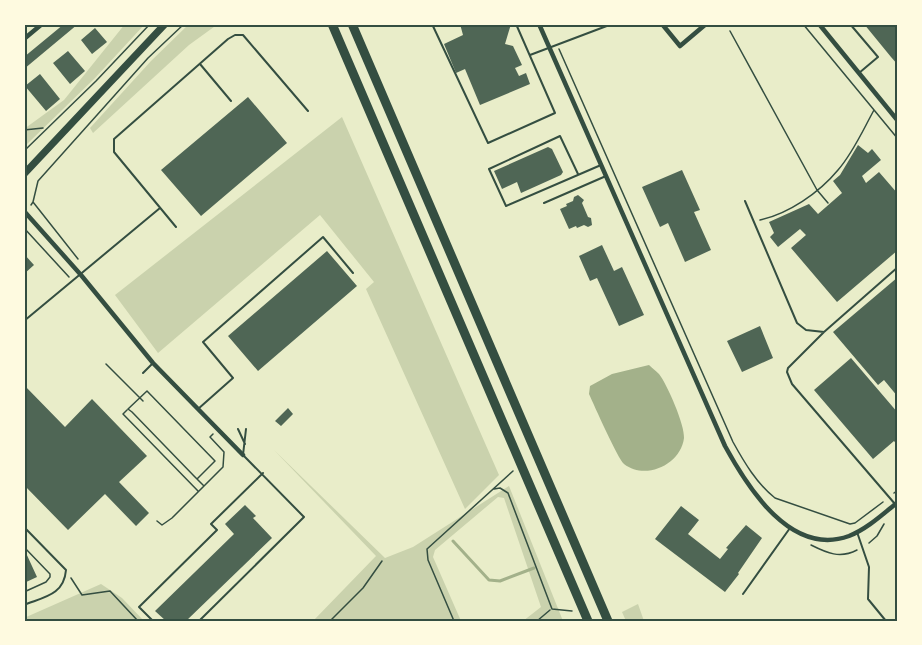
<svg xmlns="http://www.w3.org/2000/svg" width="922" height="645" font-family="'Source Serif 4',serif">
<rect width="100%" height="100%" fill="#e9edc9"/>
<!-- green -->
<path fill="#cad2ad" d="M125,24H145L95,78L24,147V129L64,100Z
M189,24H218L189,45L93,133L90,128L151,61Z
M342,117L499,475L465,509L366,289L374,282L320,215L158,353L115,295Z
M274,450L385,558L413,547L509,486L563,621H523L541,607L504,498L498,497L435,550L433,557L461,621H313L376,556Z
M101,584L122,598L144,621H24V618Z
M638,604L644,621H626L622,612Z"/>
<!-- water -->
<path fill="#a3b18a" d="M649,365C652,368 656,371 659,374C667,384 685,425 684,438C681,464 646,481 624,464C618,459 594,405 589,394L590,386L612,374Z"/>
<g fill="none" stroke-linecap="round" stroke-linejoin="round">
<!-- stream -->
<path stroke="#a3b18a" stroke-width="3" d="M453,541L489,580L500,581L534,568"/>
</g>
<!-- building -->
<path fill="#4f6655" d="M64,24H78L24,69V57Z
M460,24H511L505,44L513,46L522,65L515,68L519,76L526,73L530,84L480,105L465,69L456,73L444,44L463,35Z
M864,24H898V65L891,57Z
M95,28L107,42L92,54L81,40Z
M68,51L85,71L70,84L53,63Z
M40,74L60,99L46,111L25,86Z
M248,97L287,143L201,216L161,170Z
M858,145L868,153L872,149L881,160L862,176L866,183L879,172L898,194V250L837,302L791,248L806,235L800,229L778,247L770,237L774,233L769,222L809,204L818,214L842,193L833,181L840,175Z
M548,147L552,149L563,172L561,175L521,193L517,182L502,189L494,171Z
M682,170L700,210L694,212L711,250L685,262L668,223L660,227L642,187Z
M578,195L584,200L582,203L588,217L591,218L592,225L588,227L584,225L577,228L576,226L569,229L560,209L567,206L566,204L573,201L574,197Z
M602,245L614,271L622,267L644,315L619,326L597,278L590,281L579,256Z
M327,251L357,286L258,371L228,336Z
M24,254L34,265L24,274Z
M898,277V397L884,380L878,385L833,332Z
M760,326L773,358L742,372L727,341Z
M851,358L898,413V446L894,441L873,459L814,390Z
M25,386L65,427L92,399L147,456L119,482L149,513L136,526L105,494L68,530L24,485Z
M288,408L293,414L281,426L275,421Z
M245,505L256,516L253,518L272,538L186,621H166L155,611L234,534L225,524Z
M681,506L699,520L688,534L720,559L728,549L726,548L746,525L762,538L738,573L739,574L725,592L655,539Z
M26,553L37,577L24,583V554Z"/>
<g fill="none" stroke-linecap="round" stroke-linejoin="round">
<!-- path -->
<path stroke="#344e41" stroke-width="1.5" d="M803,24L898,139
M730,31L817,190L828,203
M559,49L733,442C744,462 757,484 775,498L850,524L855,523L883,502
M24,130L43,128
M24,151L96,81L150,24
M33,202L78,259
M31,205L33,202L38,181L148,58L184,24
M760,220C788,214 819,193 838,170C853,153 863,130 874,110
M24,228L69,277
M106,364L143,401
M127,410L123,414L198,491
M197,479L215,461L147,391L128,409L132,412L194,476L204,486
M494,489L500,488L508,493L552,609L572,611
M894,493L898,490
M157,521L162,525L172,518L223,467L224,452L210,437L213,434
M869,543L877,536L884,524
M811,545C827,553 840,559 857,550
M24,547L50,574V577L46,582L24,592
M71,578L82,595L110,591L138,621
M330,621L363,588L382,561
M454,621L428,560L427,549L513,471
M537,621L550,610"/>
<!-- service -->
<path stroke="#344e41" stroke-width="2" d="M432,24L488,143L555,113L516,24
M850,24L878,57L859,73
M530,55L612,24
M200,64L231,101
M578,174L560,136L489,169L506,206L601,165
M745,201L797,323L806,330L824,332
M544,203L606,176
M176,227L114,152V139L228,39L235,35H243L308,111
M24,321L160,208
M143,373L153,363
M198,409L233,378L203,342L323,237L353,273
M238,429L245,444
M895,504L792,384L787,372L788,368L824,332L898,267
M24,527L66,570C64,595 44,597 24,605
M857,532L869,567L868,599L886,621
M743,594L790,528
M153,621L139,607L217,530L211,524L263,473
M199,621L304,517L243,455L246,429"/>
<!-- minor -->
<path stroke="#344e41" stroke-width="4.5" d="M539,24L725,446C748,488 791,557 849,536C867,529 883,514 898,502
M662,24L680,46L706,24
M819,24L898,121
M24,39L42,24
M24,211L81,275L153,363L243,455"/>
<!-- secondary -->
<path stroke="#344e41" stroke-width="7" d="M24,174L165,24"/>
<!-- motorway -->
<path stroke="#344e41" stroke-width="9" d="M332,24L588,621
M352,24L608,621"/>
</g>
<!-- border -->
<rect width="922" height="645" fill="none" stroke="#fefae0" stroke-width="51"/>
<rect x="26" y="26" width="870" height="594" fill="none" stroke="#344e41" stroke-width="2"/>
</svg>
